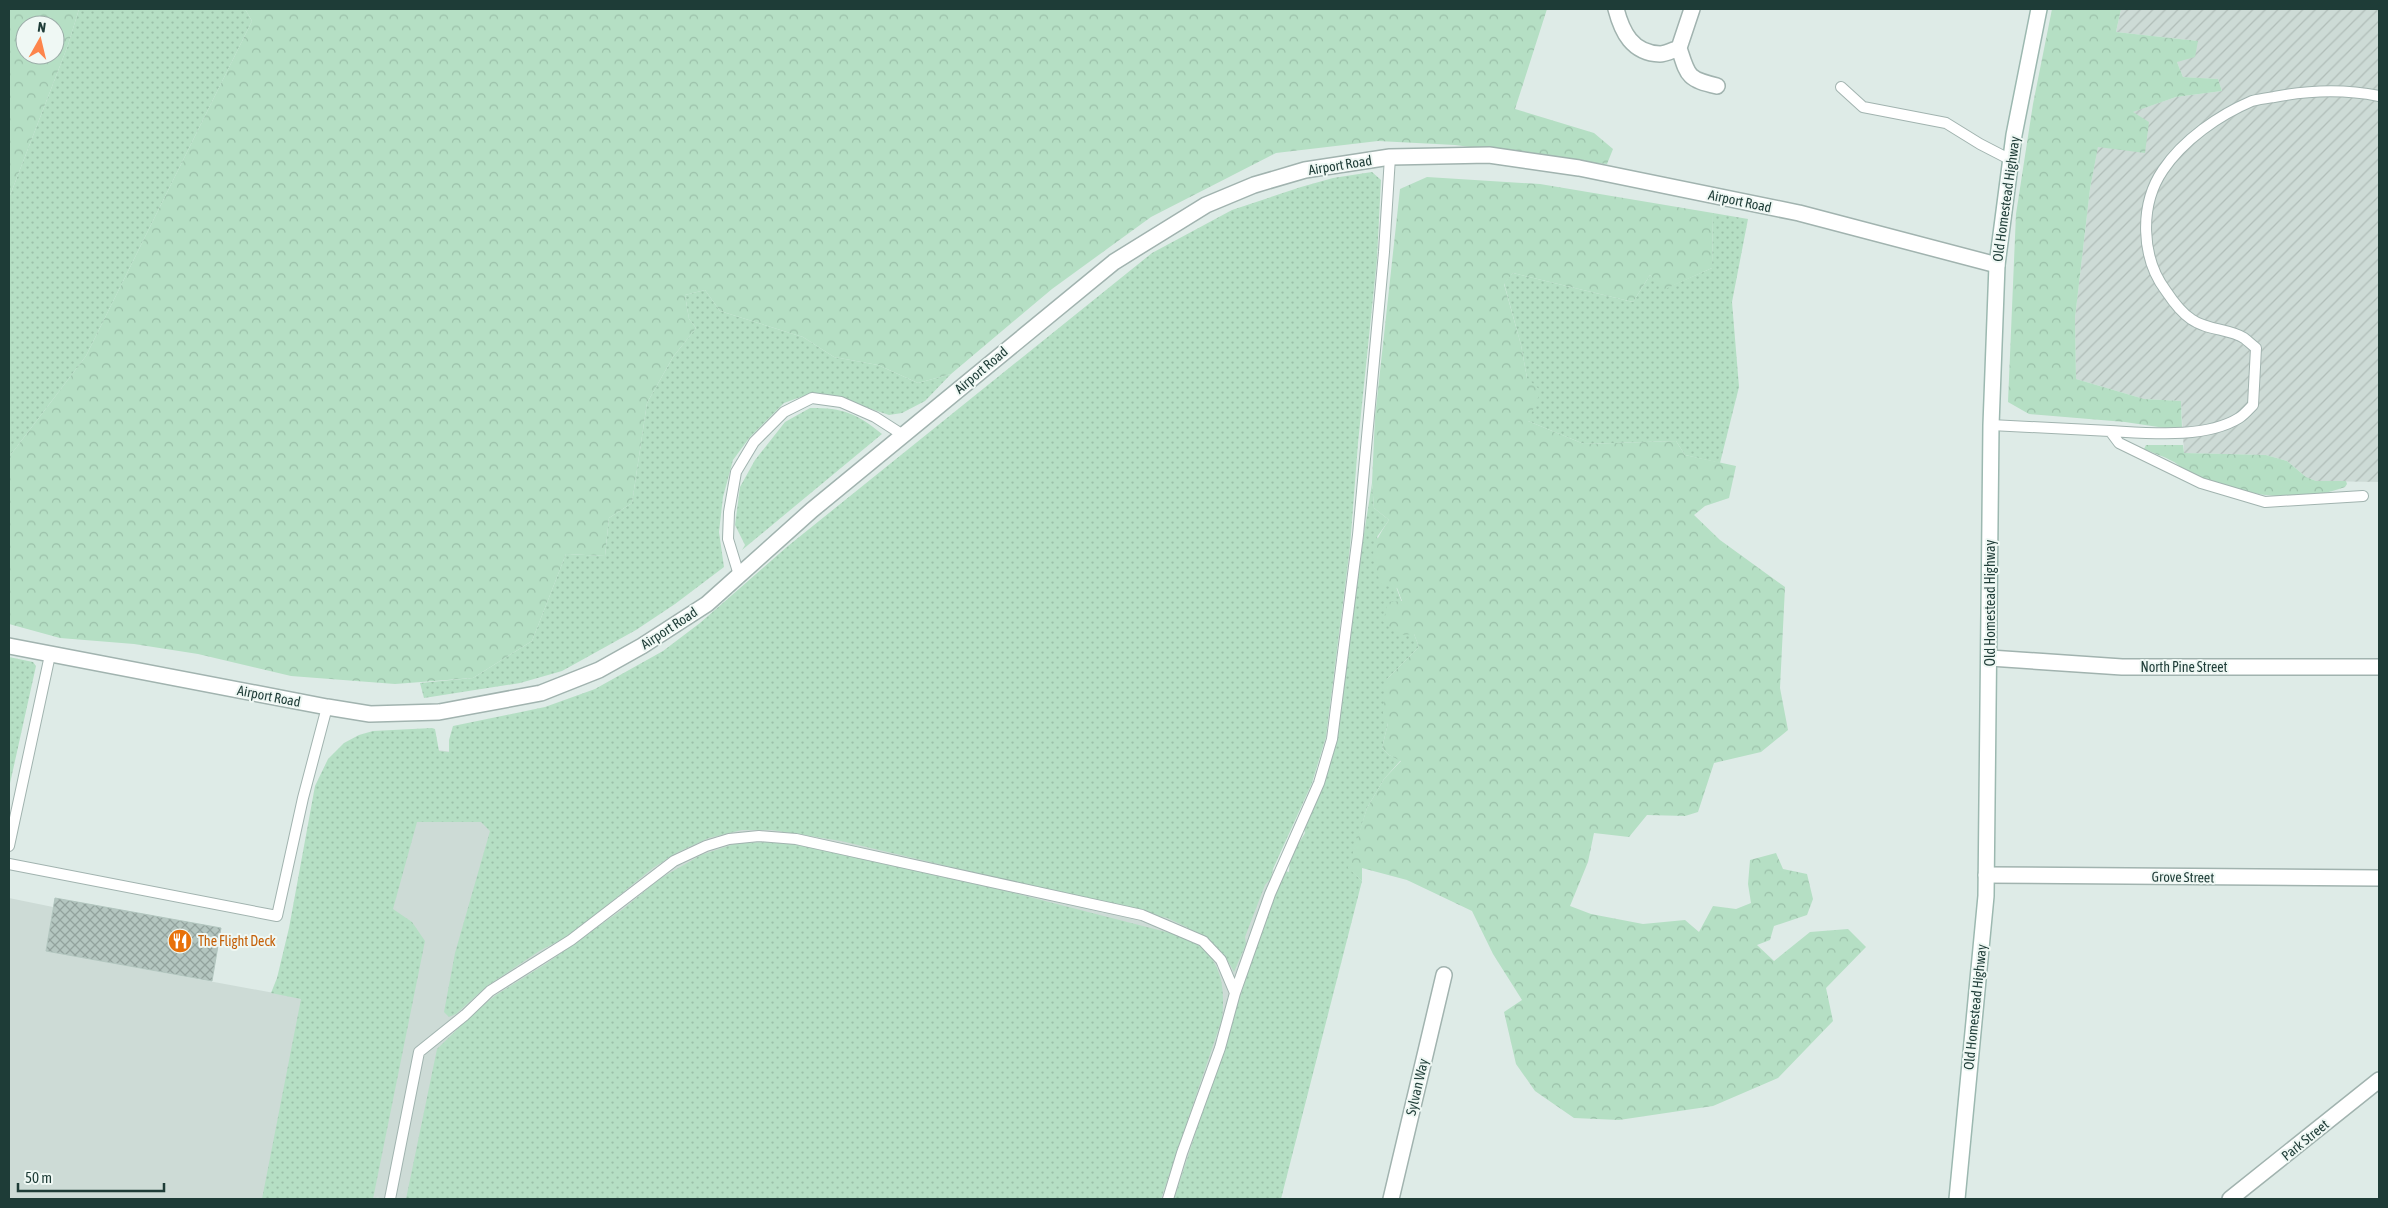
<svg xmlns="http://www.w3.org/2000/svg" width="2388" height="1208" font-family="'Asap Condensed',sans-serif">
<defs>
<pattern id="industrial-furrows" width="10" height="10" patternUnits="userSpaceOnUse" patternTransform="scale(1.25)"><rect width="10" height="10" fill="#cddbd6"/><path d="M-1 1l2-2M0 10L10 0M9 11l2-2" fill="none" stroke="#b0bdb8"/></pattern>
<pattern id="grass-dots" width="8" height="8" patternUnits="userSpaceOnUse" patternTransform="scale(1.25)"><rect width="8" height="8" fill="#b5dfc4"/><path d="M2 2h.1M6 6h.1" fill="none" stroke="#9bc0a9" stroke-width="1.8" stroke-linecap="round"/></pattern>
<pattern id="forest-crowns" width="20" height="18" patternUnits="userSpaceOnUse" patternTransform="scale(1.25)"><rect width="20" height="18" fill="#b5dfc4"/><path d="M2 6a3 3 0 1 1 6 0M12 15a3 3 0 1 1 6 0" fill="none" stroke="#9bc0a9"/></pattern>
<pattern id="building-cross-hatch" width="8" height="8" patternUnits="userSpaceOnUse" patternTransform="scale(1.25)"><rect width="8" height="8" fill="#b4c6c0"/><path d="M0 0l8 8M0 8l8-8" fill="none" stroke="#92a29d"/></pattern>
</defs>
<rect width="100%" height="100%" fill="#deebe7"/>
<!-- built -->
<path fill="#cddbd6" d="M392,744L705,786L1289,872L1259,1199H9V898L53,907L46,951L301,998Z"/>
<!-- industrial -->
<path fill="url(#industrial-furrows)" d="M2121,9H2379V482L2316,481L2306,477L2287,461L2266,455L2184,453L2181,401L2144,399L2076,379L2075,318L2090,189L2098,146L2112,147L2132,112L2176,97L2222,91L2218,79L2183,77L2177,62L2198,41L2116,32Z"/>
<!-- grass -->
<path fill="url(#grass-dots)" d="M79,9H245L252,21L86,356L9,457V198L68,45Z
M1372,172L1381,180L1377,259L1358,443L1350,547L1326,737L1312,783L1273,869L1271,878L1265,885L1245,937L1246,944L1234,972C1219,941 1197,932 1167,918L841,841L772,830H742L709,838L678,852L653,868L569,936L541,950L487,986L456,1014L449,1017L444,1012L455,953L490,831L481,822H417L393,909L412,922L425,941L373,1199H262L301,999L271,993L277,978L289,928L315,786L328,759L344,743L359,735L373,731L432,728L435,729L439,751L449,752V740L453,726L545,707L595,689L663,651L700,623L788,546L1152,253L1232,210L1301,187L1333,178Z
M1713,213L1748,219L1732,302L1739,387L1720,463L1685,455L1676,441L1584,444L1528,421L1527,378L1521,345L1504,283L1513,273L1633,302L1650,275L1664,289L1712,268Z
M705,290L720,311L803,337L834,357L878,365L918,383L951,374L925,401L902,413L889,415L836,397L812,393L784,403L750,437L733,460L723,497L719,532L724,567L675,604L636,630L562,671L520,683L424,698L420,683L473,678L532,641L566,554L605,556L609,518L632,503L647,403L673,357L696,328L689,319L685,295Z
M810,408C844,408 856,413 882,434L742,550L745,545L735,525L740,487L755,460L785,422Z
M1372,483L1374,508L1389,520L1377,537L1419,647L1387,679L1388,723L1382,748L1389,755L1401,760L1384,779L1367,808L1349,868L1362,881L1281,1199H1174L1271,902L1279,870L1289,872L1290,857L1305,833L1303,825L1337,740L1357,578Z
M9,657L33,662L36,666L9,788Z
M771,842L798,844L998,889L1174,934C1182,937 1193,941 1200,946C1223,965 1225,991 1222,1019L1161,1199H406L437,1049L476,1011L496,995L547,963L623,909L661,878L701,855L737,843Z"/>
<!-- forest -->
<path fill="url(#forest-crowns)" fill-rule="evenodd" d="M9,9H79L68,45L9,198ZM25,25H55V55H25Z
M245,9H1547L1515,109L1594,133L1613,149L1607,164L1573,161L1455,145L1378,141L1276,153L1151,217L1052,289L951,374L918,383L878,365L834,357L803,337L720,311L705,290L685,295L689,319L696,328L673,357L647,403L632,503L609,518L605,556L566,554L532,641L473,678L395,684L291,676L198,654L134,644L60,638L9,624V457L86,356L252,21Z
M2052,9H2121L2116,32L2198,41L2195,57L2177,62L2183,77L2218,79L2222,91L2176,97L2133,112L2149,122L2145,153L2098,147L2090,189L2075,318L2076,379L2144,399L2181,401L2182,428H2165L2125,422L2029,414L2008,402L2016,214L2033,104Z
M1427,177L1540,184L1713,213L1712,268L1663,290L1650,275L1633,302L1513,273L1504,284L1521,345L1527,378L1541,391L1528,421L1584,444L1676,441L1685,455L1736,466L1729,498L1705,506L1694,515L1720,540L1785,587L1780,688L1788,730L1761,752L1714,763L1698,812L1685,816L1647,815L1629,837L1594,833L1588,862L1570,906L1591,914L1643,924L1685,920L1699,932L1713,906L1736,909L1751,903L1748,884L1750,860L1776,853L1783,869L1807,874L1813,899L1807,915L1774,926L1770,940L1757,945L1774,961L1810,932L1848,929L1866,947L1826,988L1833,1021L1778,1078L1713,1106L1619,1120L1574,1118L1535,1091L1516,1064L1504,1012L1522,1000L1493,954L1472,911L1407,880L1362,868V881L1348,868L1367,808L1384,779L1401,761L1389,755L1382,748L1388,723L1383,713L1387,679L1419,647L1414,634L1399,635L1381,620L1386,613L1387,602L1402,601L1397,588L1382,585C1368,554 1371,547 1389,520L1374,508L1372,483L1375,417L1400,189Z
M2146,445H2183L2184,453L2266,455L2287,461L2306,477L2316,481H2346L2347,484L2345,487C2295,506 2240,494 2191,475C2184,472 2179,464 2172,461C2163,456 2153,453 2144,449Z"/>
<!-- building -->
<path fill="url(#building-cross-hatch)" stroke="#b1c5be" d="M55,898L221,928L212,981L46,951Z"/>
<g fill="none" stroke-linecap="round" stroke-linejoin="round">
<!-- lane casing -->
<g stroke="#a1b3af" stroke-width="12">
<path id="lane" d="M1841,87L1863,107L1946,123L1980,144L2011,160
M1991,425L2110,431L2119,443L2201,483L2265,502L2363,496
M2110,431C2148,433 2205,439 2239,418C2244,415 2249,409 2253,405L2256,348C2252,345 2248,341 2244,338C2230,329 2206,330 2191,319C2182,313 2172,300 2166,291C2141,258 2139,205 2163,170C2183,140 2219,115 2252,101C2259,99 2267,98 2274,97C2310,90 2344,89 2379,96
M739,575L728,539L729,512L736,472L754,442L784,412L812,398L841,402L875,417L903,435
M9,846L50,655
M9,864L277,916L303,798L327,707
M390,1199L419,1052L465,1015L490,991L571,940L674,861L706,846L729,839L759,836L796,839L1142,915L1203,941L1221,960L1235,993
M1168,1199L1182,1153L1220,1048L1235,993L1270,894L1319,783L1332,739L1358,535L1384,252L1390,157"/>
</g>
<!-- street casing -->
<g stroke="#a1b3af" stroke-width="18">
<path id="street" d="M1616,9C1622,32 1632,53 1660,54C1665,54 1673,50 1679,48
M1679,48C1688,76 1687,79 1717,86
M1679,48L1692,9
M9,646L327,707L370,714L439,712L541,693L599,670L642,646L707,604L812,510L1114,262L1206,205L1254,185L1305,170L1390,157L1489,155L1579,168L1799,213L1997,265
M1990,658L2122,667H2379
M1986,875L2379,878
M1391,1199L1444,975
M2230,1199L2379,1080"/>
</g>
<!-- secondary casing -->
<g stroke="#9cb8b0" stroke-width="18">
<path id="secondary" d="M1957,1199L1986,896L1991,425L1997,265L2014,135L2039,9"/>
</g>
<!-- lane -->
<use href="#lane" stroke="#fff" stroke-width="10"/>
<!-- street -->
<use href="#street" stroke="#fff" stroke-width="15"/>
<!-- secondary -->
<use href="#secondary" stroke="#fff" stroke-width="15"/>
</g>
<!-- icons -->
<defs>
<g id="restaurant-disc" transform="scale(1.25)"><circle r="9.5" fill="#e8710a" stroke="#eff8f4"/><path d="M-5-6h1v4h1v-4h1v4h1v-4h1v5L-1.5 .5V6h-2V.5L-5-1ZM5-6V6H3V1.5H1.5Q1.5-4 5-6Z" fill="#fff"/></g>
</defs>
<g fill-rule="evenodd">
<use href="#restaurant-disc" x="180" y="941"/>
</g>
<g text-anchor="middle" stroke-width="4" stroke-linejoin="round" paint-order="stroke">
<!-- street labels -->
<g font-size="14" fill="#1e3c37" stroke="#eff8f4">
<text transform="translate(1340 165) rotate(-9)" y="5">Airport Road</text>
<text transform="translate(2006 199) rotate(-82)" y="5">Old Homestead Highway</text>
<text transform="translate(1740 201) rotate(12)" y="5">Airport Road</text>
<text transform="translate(981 370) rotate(-40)" y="5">Airport Road</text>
<text transform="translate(1990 603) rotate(-90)" y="5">Old Homestead Highway</text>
<text transform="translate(669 628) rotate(-33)" y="5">Airport Road</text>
<text x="2184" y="672">North Pine Street</text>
<text transform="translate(269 696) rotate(11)" y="5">Airport Road</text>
<text transform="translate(2183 877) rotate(1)" y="5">Grove Street</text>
<text transform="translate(1975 1007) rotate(-84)" y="5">Old Homestead Highway</text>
<text transform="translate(1417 1087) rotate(-77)" y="5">Sylvan Way</text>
<text transform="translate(2305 1140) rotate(-39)" y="5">Park Street</text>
</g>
<!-- food labels -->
<g font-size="14" fill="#c56008" stroke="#eff8f4" text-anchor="start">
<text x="198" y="946">The Flight Deck</text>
</g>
</g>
<!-- border -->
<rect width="2388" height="1208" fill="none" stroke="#1e3c37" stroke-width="20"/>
<!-- north arrow -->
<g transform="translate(40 40) rotate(8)"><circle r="24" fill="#eff8f4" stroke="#9bada8"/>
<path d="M0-4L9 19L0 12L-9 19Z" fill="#fd854b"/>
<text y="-8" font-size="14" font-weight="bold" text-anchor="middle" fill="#1e3c37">N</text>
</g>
<!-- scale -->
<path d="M18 1183v8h146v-8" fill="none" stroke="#1e3c37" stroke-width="2.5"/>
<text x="25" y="1183" font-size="15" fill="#1e3c37" stroke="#eff8f4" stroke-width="4" paint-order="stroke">50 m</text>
</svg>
